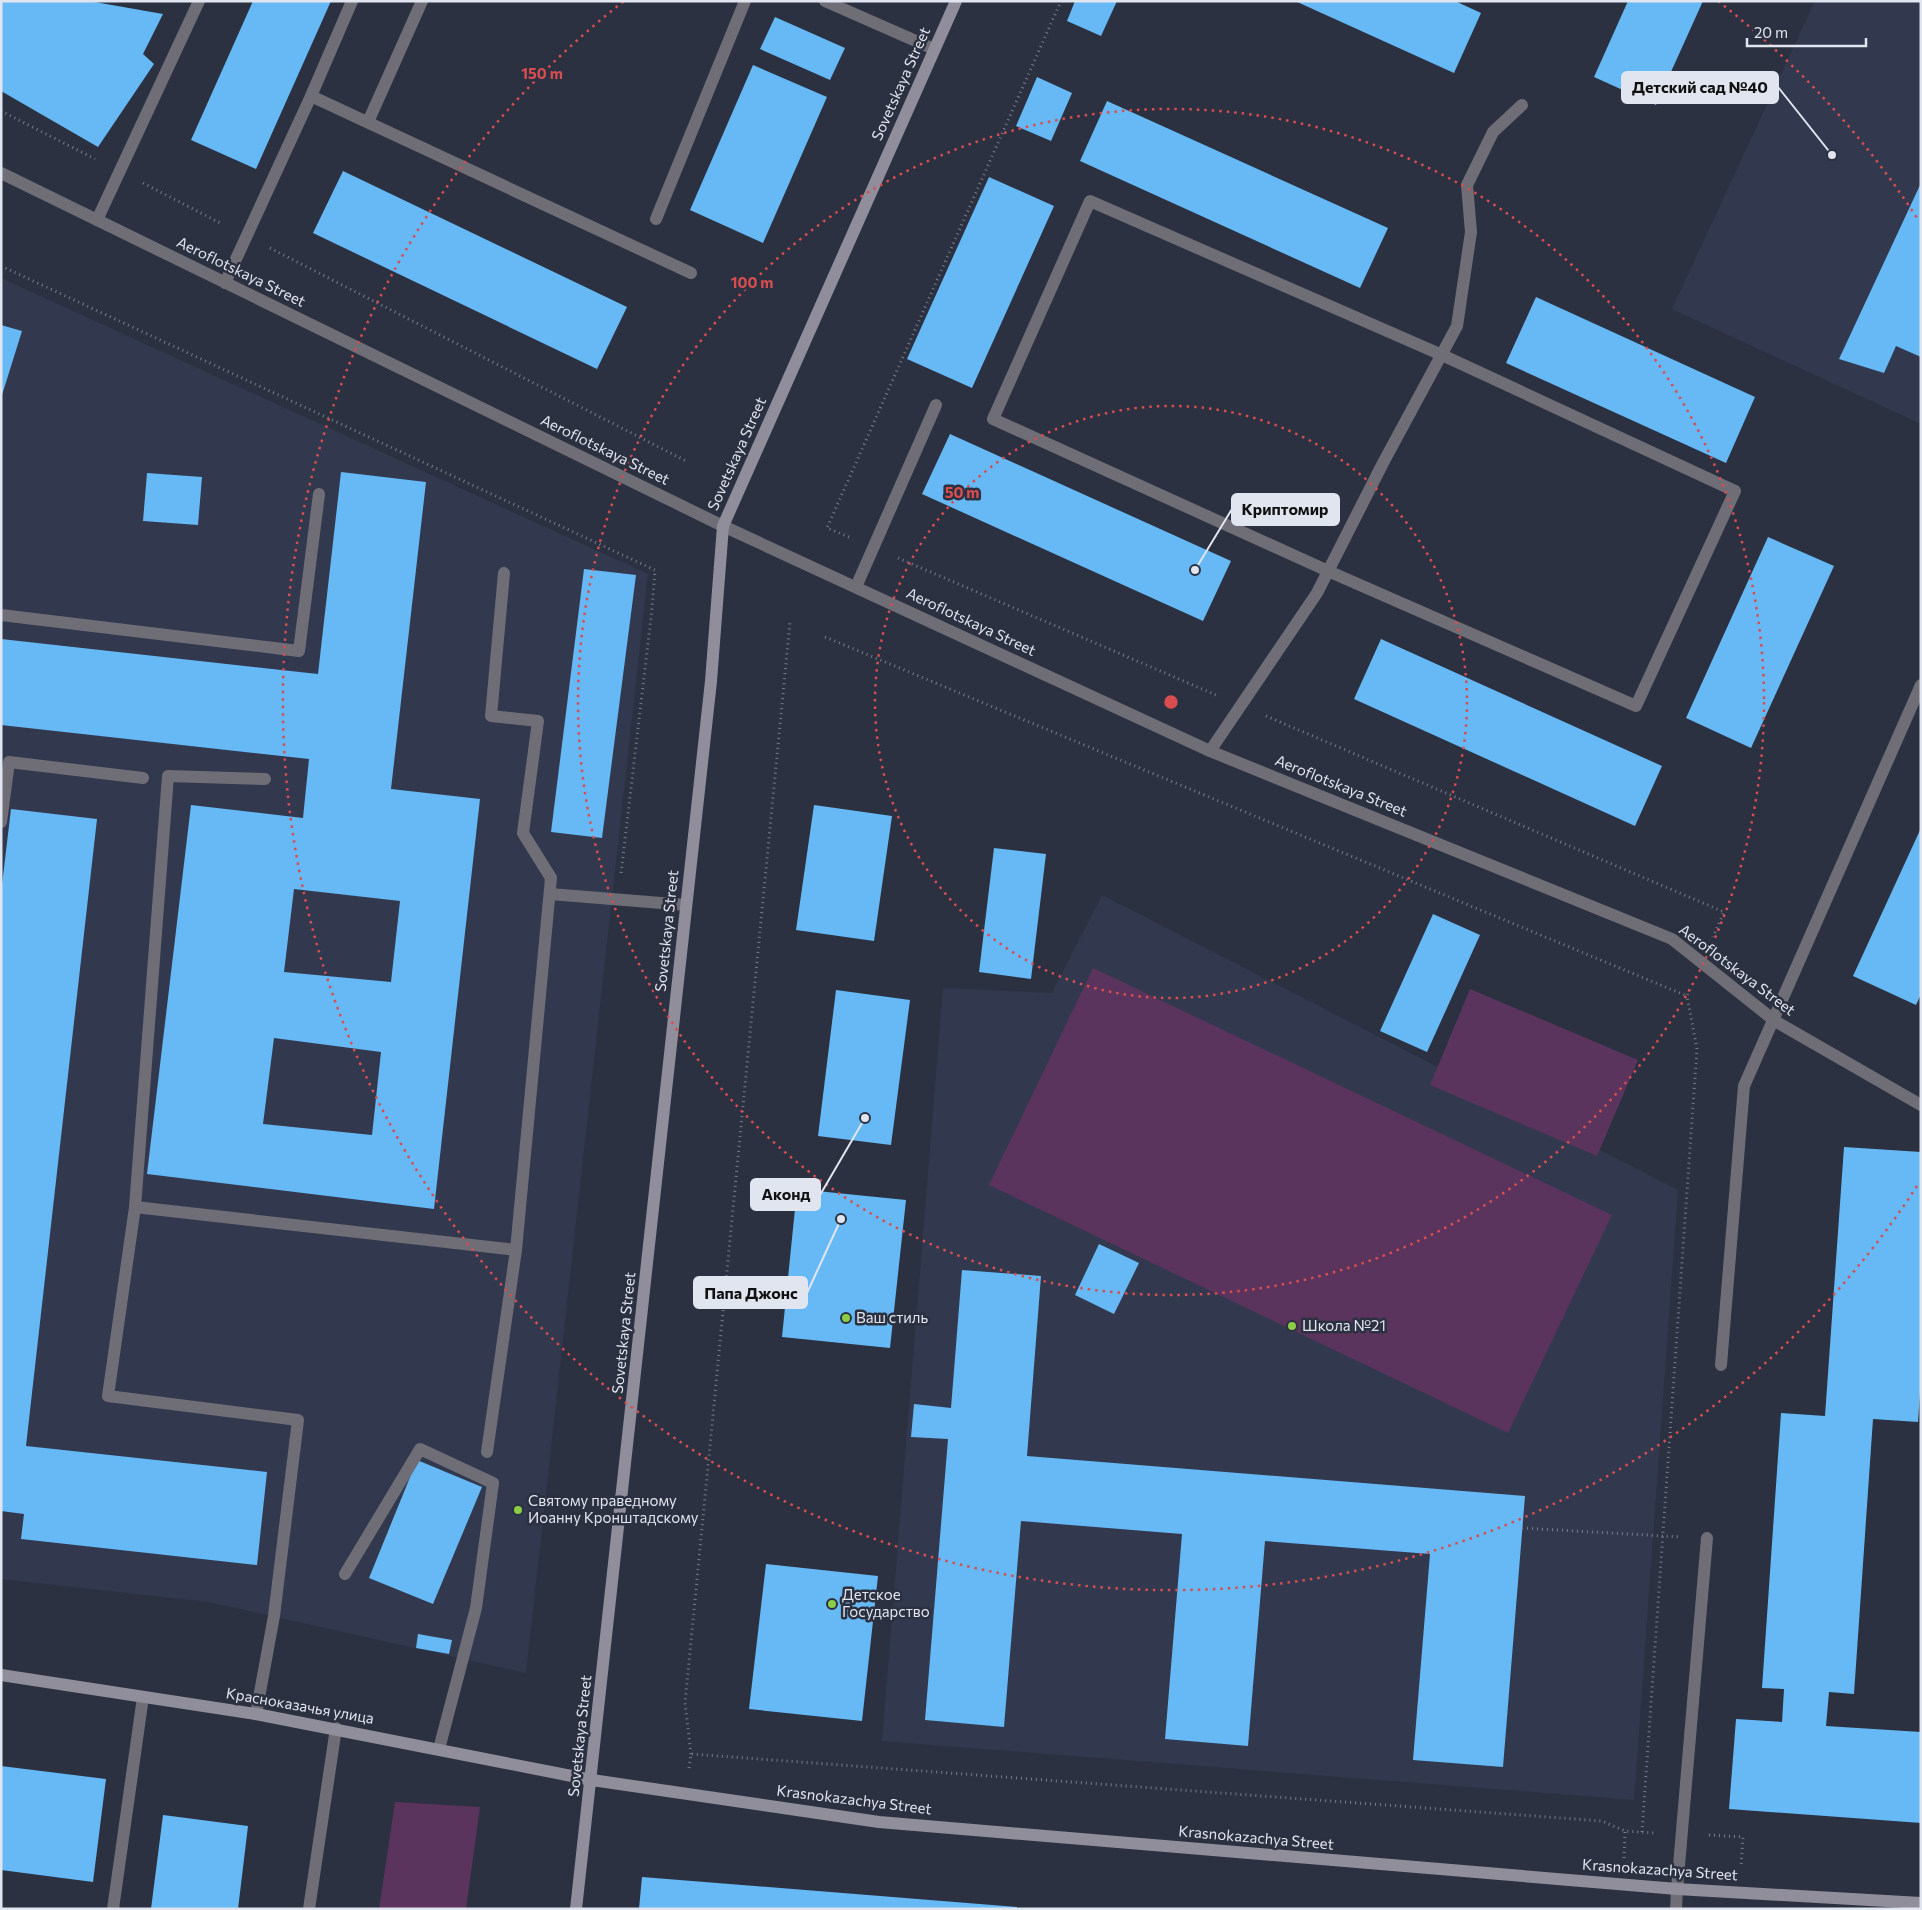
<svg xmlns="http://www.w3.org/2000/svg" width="1922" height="1910" font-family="Commissioner,sans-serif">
<rect width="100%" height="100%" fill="#2b3140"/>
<!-- built -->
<path fill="#32394f" d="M1815,1H1921V424L1672,309Z
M1,278L648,574L526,1673L209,1602L1,1579Z
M1102,895L1678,1190L1634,1800L882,1741L943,988L1052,993Z"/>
<!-- green -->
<path fill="#5a345c" d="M1093,968L1612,1215L1508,1433L989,1185Z
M1470,989L1638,1060L1597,1156L1430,1085Z
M395,1802L480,1807L466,1909H379Z"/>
<!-- building -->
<path fill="#66b9f5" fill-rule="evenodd" d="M1,1H89L163,14L143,54L154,64L98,147L1,91Z
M253,1H331L256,169L191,140Z
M1075,1H1117L1101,36L1067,21Z
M1295,1H1455L1481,13L1454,73Z
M1628,1H1703L1656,105L1594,77Z
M775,17L845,48L830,80L760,49Z
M753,65L827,97L763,243L690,210Z
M1037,77L1072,93L1051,141L1016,126Z
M1107,101L1388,228L1360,288L1080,161Z
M343,171L627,307L597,369L313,233Z
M989,177L1054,206L972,388L907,359Z
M1921,183V357L1896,346L1884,373L1839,359Z
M1536,297L1755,397L1726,463L1506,363Z
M1,325L22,331L2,395H1Z
M950,434L1231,561L1203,621L922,494Z
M341,472L426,482L391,789L480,799L434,1209L147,1174L191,805L303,818L309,759L1,725V639L318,674ZM294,889L400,901L391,982L284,972ZM274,1038L381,1052L372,1135L263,1124Z
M147,473L202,477L198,525L143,521Z
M1768,537L1834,566L1751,748L1686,718Z
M584,569L636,575L602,838L551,832Z
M1381,639L1662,766L1635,826L1354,699Z
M814,805L892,816L874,941L796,930Z
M11,809L97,819L26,1446L267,1472L257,1565L21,1539L24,1514L1,1511V893Z
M1921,828V994L1916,1005L1853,976Z
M994,848L1046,854L1031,979L979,972Z
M1433,914L1480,935L1427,1052L1380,1031Z
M836,990L910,1000L891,1145L818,1136Z
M1844,1147L1921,1152V1378L1918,1422L1873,1419L1854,1694L1829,1692L1826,1726L1921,1732V1823L1729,1809L1736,1719L1782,1722L1784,1689L1762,1688L1781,1413L1825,1416Z
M797,1189L906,1200L890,1348L782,1337Z
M1099,1244L1139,1263L1114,1314L1075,1295Z
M962,1270L1041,1276L1027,1456L1525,1496L1503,1767L1413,1760L1430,1554L1265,1541L1248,1746L1165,1739L1182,1534L1021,1521L1004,1727L925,1720L948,1439L911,1437L914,1404L951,1408Z
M417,1460L482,1487L433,1604L369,1578Z
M766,1564L878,1576L862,1721L749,1709Z
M418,1634L452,1640L449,1654L416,1648Z
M1,1766L106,1779L93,1882L1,1870Z
M163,1815L248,1826L238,1909H151Z
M642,1877L1017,1907V1909H639Z"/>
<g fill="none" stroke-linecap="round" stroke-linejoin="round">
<!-- path -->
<path stroke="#777c89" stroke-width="3" stroke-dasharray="1 4" stroke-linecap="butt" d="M1,111L95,159
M143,183L222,224
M270,248L688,462
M1,266L655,570L652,609L621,874
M849,537L827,528L1061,1
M898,558L1216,695
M825,637L1687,996
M1266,716L1724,912L1713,937
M1522,1528L1681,1537
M691,1754L685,1703L790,622
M689,1768L691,1754L1602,1821L1625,1831L1655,1833
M1642,1832L1697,1049L1687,996L1690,989
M1709,1835L1743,1837L1741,1866
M1624,1858L1625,1831"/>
<!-- lane -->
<path stroke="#6f6d75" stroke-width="12" d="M825,1L934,49
M311,96L352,1
M368,122L422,1
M1090,201L1442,355L1735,491L1636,706L1328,571L993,419Z
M656,219L745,1
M97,220L199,1
M225,283L311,96L691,273
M856,587L936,405
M1,615L299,651L319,494
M1210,751L1317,593L1383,463L1457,326L1471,232L1467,185L1493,132L1522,105
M1,822L9,762L143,778
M550,894L686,905
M135,1207L168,776L265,779
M1721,1365L1744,1086L1921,685
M487,1452L516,1250L551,878L523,833L538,721L491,716L504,573
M345,1574L420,1449L493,1483L476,1608L439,1749
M256,1714L274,1616L298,1420L108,1396L135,1207L516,1250
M1677,1889L1707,1538
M113,1909L143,1697
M309,1909L336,1728"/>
<!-- street -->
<path stroke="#6f6d75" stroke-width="12" d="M1,173L723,526L1210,751L1672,939L1775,1021L1921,1105
M1676,1909L1677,1889"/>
<!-- secondary -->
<path stroke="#918e9b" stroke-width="12" d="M1,1675L256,1714L592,1780L879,1822L1677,1889L1921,1903
M576,1909L711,681L723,526L956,1"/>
</g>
<!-- distance rings -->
<g fill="none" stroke="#d84e50" stroke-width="2.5" stroke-dasharray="2.5 5">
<circle cx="1171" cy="702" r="296"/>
<circle cx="1171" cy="702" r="593"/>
<path d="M1917 1186A889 889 0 1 1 624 1M1718 1A889 889 0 0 1 1917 218"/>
</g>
<!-- markers -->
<g fill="#8bce46" stroke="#2b3140" stroke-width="2">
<circle cx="846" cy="1318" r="5"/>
<circle cx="1292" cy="1326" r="5"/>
<circle cx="518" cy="1510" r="5"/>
<circle cx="832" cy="1604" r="5"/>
</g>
<g text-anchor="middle" stroke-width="5" stroke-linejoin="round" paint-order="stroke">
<!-- street labels -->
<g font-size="15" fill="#e1e5ef" stroke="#2b3140">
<text transform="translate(901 84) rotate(-66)" y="5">Sovetskaya Street</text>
<text transform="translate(241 272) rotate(26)" y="5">Aeroflotskaya Street</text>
<text transform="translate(605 450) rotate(26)" y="5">Aeroflotskaya Street</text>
<text transform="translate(737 454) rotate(-66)" y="5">Sovetskaya Street</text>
<text transform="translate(971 622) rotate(25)" y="5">Aeroflotskaya Street</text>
<text transform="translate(1341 786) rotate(22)" y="5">Aeroflotskaya Street</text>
<text transform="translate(667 931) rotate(-84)" y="5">Sovetskaya Street</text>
<text transform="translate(1737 970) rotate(37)" y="5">Aeroflotskaya Street</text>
<text transform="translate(624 1333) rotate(-84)" y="5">Sovetskaya Street</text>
<text transform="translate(300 1706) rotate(10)" y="5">Красноказачья улица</text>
<text transform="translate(580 1736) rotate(-84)" y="5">Sovetskaya Street</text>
<text transform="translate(854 1800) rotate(7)" y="5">Krasnokazachya Street</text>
<text transform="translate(1256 1838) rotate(5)" y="5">Krasnokazachya Street</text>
<text transform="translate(1660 1870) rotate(4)" y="5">Krasnokazachya Street</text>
</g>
<!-- poi labels -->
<g font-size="15" fill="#e1e5ef" stroke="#2b3140" text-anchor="start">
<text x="856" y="1323">Ваш стиль</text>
<text x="1302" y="1331">Школа №21</text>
<text x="528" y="1506">Святому праведному<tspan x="528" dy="17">Иоанну Кронштадскому</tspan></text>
<text x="842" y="1600">Детское<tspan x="842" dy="17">Государство</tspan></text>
</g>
</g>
<circle cx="1171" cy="702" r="8" fill="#d84e50" stroke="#2b3140" stroke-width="2.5"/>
<g font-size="15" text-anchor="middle" font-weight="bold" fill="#d84e50" stroke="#2b3140" stroke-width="5" stroke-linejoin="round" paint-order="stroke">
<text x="542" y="79">150 m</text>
<text x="752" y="288">100 m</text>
<text x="962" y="498">50 m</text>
</g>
<!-- callouts -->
<path fill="none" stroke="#e1e5ef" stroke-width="2" d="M1832 155L1778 87M1195 570L1232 509M865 1118L820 1195M841 1219L807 1293"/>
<g fill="#e1e5ef" stroke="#2b3140" stroke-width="2">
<circle cx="1832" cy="155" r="5"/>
<circle cx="1195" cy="570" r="5"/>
<circle cx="865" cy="1118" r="5"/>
<circle cx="841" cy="1219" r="5"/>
</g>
<g fill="#e1e5ef" stroke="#e1e5ef" stroke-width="2">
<rect x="1622" y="72" width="156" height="31" rx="5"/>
<rect x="1232" y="494" width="107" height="31" rx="5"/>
<rect x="751" y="1179" width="69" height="31" rx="5"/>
<rect x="694" y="1277" width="113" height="31" rx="5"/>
</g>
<g font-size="16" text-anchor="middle" font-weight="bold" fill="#111">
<text x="1700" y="93">Детский сад №40</text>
<text x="1285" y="515">Криптомир</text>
<text x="786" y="1200">Аконд</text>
<text x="751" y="1299">Папа Джонс</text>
</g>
<!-- border -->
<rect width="1922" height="1910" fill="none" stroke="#e1e5ef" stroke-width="5"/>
<!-- scale -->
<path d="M1747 38v8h119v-8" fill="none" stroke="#e1e5ef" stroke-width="2.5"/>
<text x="1754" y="38" font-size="15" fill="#e1e5ef" stroke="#2b3140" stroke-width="4" paint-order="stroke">20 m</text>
</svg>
